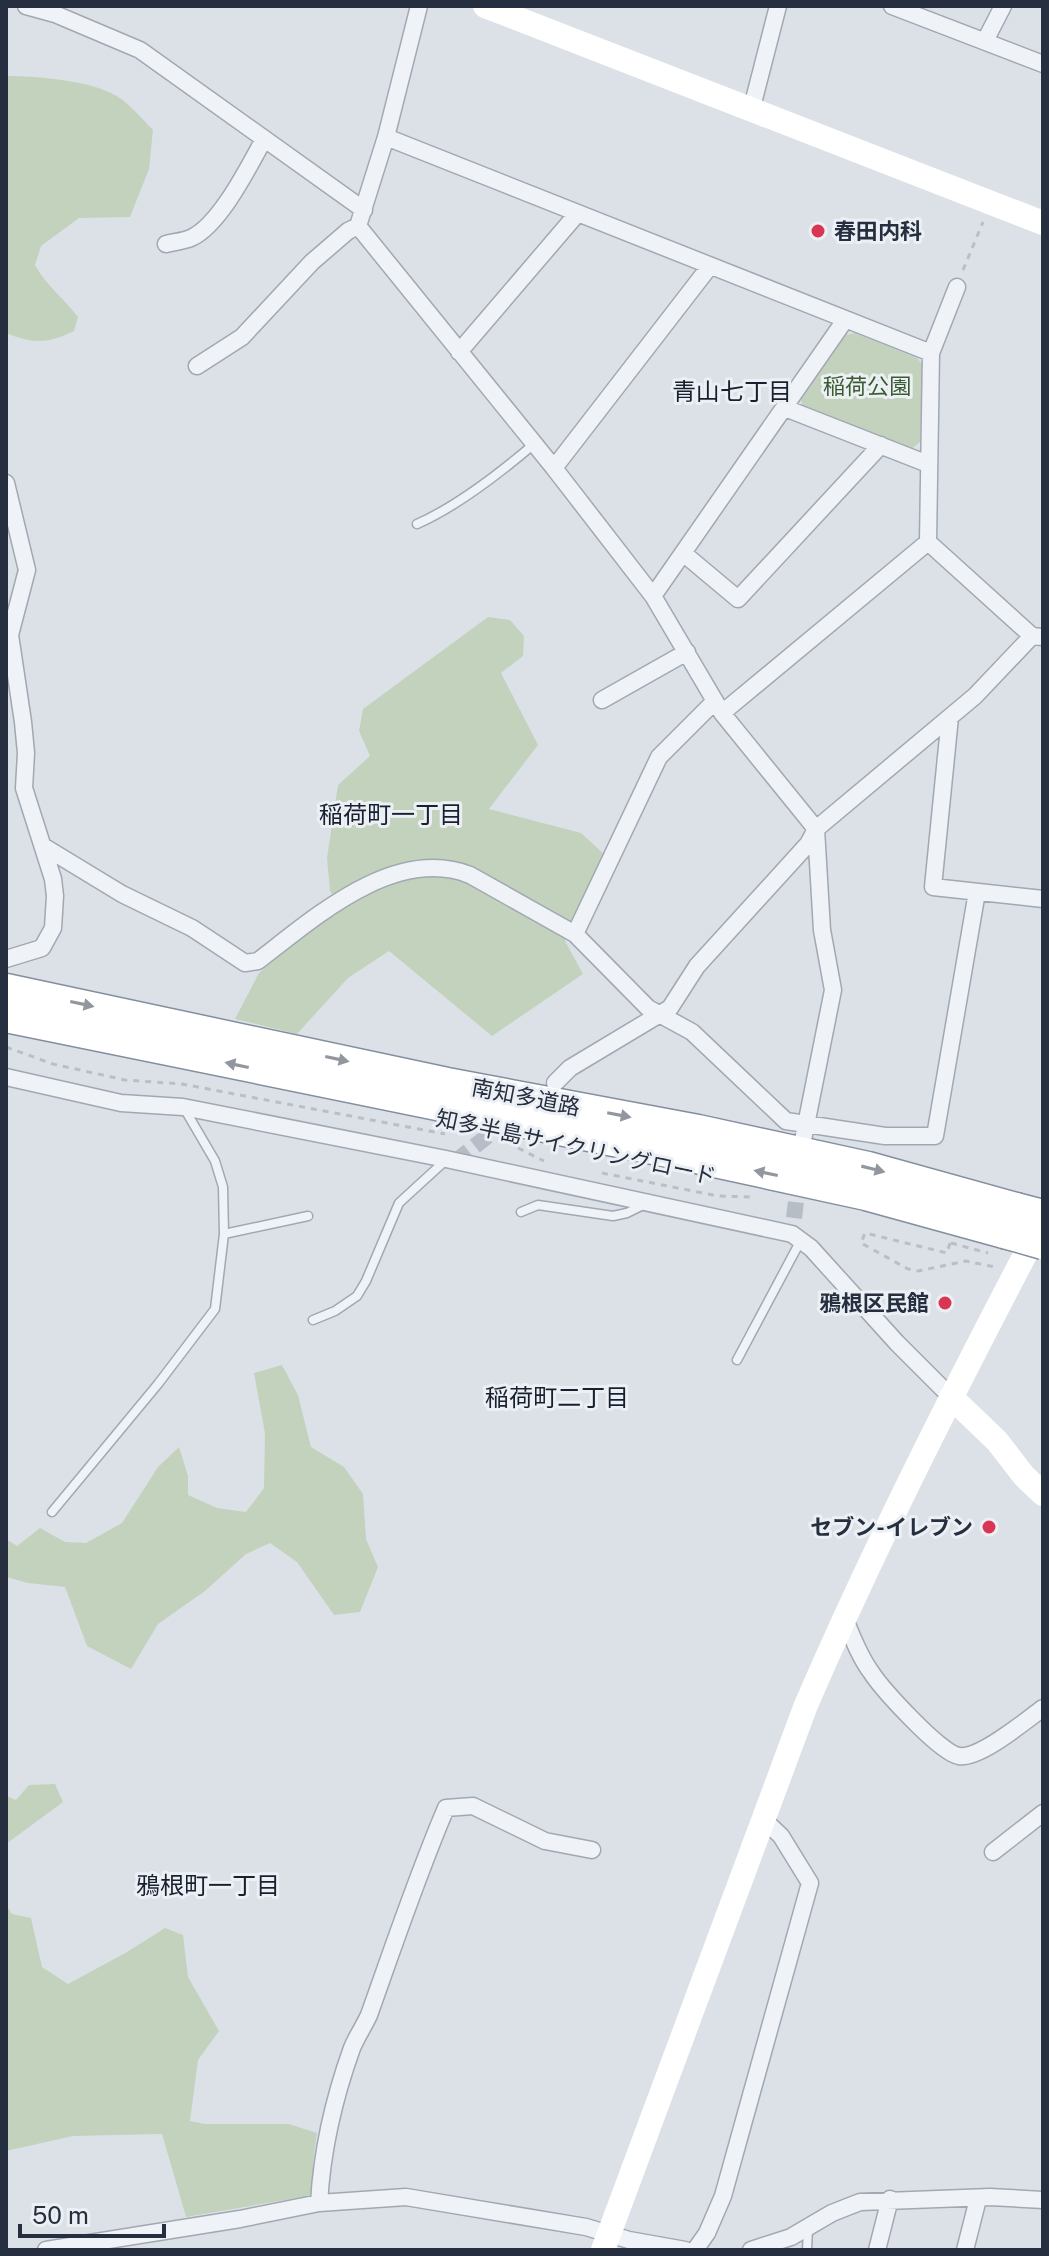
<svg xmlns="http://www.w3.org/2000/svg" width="1049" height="2256" font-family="'Public Sans','Noto Sans JP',sans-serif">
<rect width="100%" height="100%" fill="#dce1e8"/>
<!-- green -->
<path fill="#c3d2bd" d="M6,76C36,76 84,80 111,93C128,101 140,117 153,130L149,169L130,217L79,218L41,246L35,265C47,287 63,297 78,317L74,331C47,344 33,344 6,333Z
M855,333L917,358L922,364L920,442L910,450L803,408L801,400L846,335Z
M488,617L510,620L524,636L523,656L501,673L538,745L489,809L581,833L605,855L565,941L583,974L492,1036L389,951L348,978L297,1034L235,1019L259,973L340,906L330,891L327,858L338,785L370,756L359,731L363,709Z
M282,1365L298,1395L311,1447L344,1467L363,1494L366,1539L378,1567L360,1612L334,1615L297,1562L270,1543L246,1554L205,1591L158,1624L131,1669L87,1646L65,1587L28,1583L6,1577V1539L17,1546L40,1528L65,1542L86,1543L122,1523L158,1467L179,1447L188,1476V1495L217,1508L246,1512L264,1488L265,1433L254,1373Z
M55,1784L63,1802L6,1844V1796L16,1800L29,1785Z
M6,1905L12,1914L31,1918L42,1967L68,1984L127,1952L165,1928L183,1935L188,1977L219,2031L198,2060L190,2121L205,2124H289L317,2133L313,2163L314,2195L186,2217L162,2134L73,2136L6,2151Z"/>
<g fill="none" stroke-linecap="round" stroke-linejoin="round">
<!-- street-tunnel -->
<path stroke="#b7bdc6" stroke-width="16" stroke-dasharray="16 8" stroke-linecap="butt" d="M456,1161L508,1120
M794,1218L799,1176"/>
<!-- lane casing -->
<g stroke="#a1a8b2" stroke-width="11">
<path id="lane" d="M417,524C458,506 500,473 534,444
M521,1212L538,1205L613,1216L627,1213L647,1203
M224,1234L308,1216
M313,1320L335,1311L357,1296L366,1281L399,1203L446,1160
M737,1360L801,1240
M52,1512L158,1384L215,1309L224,1234L223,1187L215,1161L184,1108
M807,2250L808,2228"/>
</g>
<!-- street casing -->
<g stroke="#a1a8b2" stroke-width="19">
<path id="street" d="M26,6L55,14L140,50L364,210
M419,6L386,137L358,226L554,468L653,596L722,713L816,829L822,930L833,990L803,1140
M892,6L1043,64
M985,41L1003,6
M751,111L778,6
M386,137L931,353
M166,244C174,242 184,241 191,238C220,225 249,166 264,139
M459,352L577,214
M197,366L242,337L312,262L348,231L358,226
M785,408L928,464
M554,468L710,266
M6,483L27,570L10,635L23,722L26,753L24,788L53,879L55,896L53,928L42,948L6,959
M928,542L1032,636
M683,553L738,599L881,445
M653,596L845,320
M602,700L687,652
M722,713L928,542L931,353L957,287
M950,717L933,887L1043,899
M43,846L122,894L192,928L245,963L258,961C314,918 395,845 470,875L575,934L648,1008L692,1032L786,1121L885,1136H935L977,892
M575,934L659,757L714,702
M6,1077L121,1103L183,1107L446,1159L792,1234L811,1248L897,1343L951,1397
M555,1083L570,1068L670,1008L697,966L808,844L816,829L975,696L1032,636L1043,637
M844,1617C852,1636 859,1656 871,1672C882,1689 941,1754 959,1756C980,1759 1025,1721 1043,1708
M993,1852L1043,1813
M319,2203C322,2150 334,2098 352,2048C357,2036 364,2026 369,2015C394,1945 417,1876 446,1808L473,1806L545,1841L592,1850
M46,2250L240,2219L319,2203L406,2197L586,2227L629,2240L685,2250
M695,2250L707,2233L723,2196L810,1883L781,1836L762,1818
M751,2250L791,2237L832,2213L860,2202L990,2197L1043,2200
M877,2250L890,2199
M965,2250L978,2199"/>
</g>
<!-- highway casing -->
<g stroke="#838e9f" stroke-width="33">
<path id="highway" d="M6,989L447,1083L698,1130L868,1167L1016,1208
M6,1017L692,1157L866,1195L1004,1233"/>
</g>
<!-- path -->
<path stroke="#babfc6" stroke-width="3" stroke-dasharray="6 6" stroke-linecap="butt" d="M963,270L983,222
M6,1047L53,1064L125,1080L182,1084L445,1134
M518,1148L544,1161
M602,1173L718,1196L752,1197
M950,1243L947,1253L865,1233L861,1243L908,1269L918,1271L966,1261L995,1267"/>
<!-- lane -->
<use href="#lane" stroke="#eff2f6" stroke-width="8"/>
<!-- street -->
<use href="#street" stroke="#eff2f6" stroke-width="16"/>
<!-- secondary -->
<path stroke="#fff" stroke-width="24" d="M485,6L1043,223
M951,1397L997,1441L1024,1476L1043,1494
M603,2250L806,1705C873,1550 949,1400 1027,1251L1037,1226"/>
<!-- highway -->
<use href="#highway" stroke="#fff" stroke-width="30"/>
<!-- highway-bridge casing -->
<g stroke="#838e9f" stroke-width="33" stroke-linecap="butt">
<path id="highway-bridge" d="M1016,1208L1043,1215
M1004,1233L1043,1244"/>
</g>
<!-- path-bridge -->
<path stroke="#babfc6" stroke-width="3" stroke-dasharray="6 6" stroke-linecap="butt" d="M951,1243L988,1253"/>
<!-- highway-bridge -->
<use href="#highway-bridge" stroke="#fff" stroke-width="30"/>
</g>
<!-- one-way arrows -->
<defs><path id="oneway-solid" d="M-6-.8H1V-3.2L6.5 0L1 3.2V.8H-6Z" transform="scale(2)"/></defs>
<g fill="#92979f">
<use href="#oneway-solid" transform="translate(82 1004) rotate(12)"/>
<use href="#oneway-solid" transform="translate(337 1059) rotate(12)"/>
<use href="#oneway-solid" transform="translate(237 1065) rotate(-168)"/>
<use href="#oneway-solid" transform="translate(619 1115) rotate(11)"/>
<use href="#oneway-solid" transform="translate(873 1169) rotate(14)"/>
<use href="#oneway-solid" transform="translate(766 1173) rotate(-168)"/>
</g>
<!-- markers -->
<g fill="#d83652" stroke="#ecf0f5" stroke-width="3">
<circle cx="818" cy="231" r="8"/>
<circle cx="945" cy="1303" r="8"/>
<circle cx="989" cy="1527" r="8"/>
</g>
<g text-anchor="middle" stroke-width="6" stroke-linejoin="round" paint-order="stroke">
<!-- poi labels -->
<g font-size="22" font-weight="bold" fill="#252f3f" stroke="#ecf0f5" text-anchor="end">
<text x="834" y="239" text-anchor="start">春田内科</text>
<text x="929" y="1311">鴉根区民館</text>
<text x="973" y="1535">セブン-イレブン</text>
</g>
<!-- park labels -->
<g font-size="22" fill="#3a5c31" stroke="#ecf0f5">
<text x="867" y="394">稲荷公園</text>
</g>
<!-- street labels -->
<g font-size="22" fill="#252f3f" stroke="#ecf0f5">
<text transform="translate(526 1097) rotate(11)" y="8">南知多道路</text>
<text transform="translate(576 1147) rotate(12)" y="8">知多半島サイクリングロード</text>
</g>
<!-- neighbourhood labels -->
<g font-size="24" fill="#17202f" stroke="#ecf0f5">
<text x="732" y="400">青山七丁目</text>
<text x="391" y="823">稲荷町一丁目</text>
<text x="557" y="1406">稲荷町二丁目</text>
<text x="208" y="1894">鴉根町一丁目</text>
</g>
</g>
<!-- border -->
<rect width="1049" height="2256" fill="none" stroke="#252f3f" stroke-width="16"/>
<!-- scale -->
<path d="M20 2224v12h144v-12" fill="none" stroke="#252f3f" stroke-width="4"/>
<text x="32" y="2224" font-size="24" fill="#252f3f" stroke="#ecf0f5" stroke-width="6" paint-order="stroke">50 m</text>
</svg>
